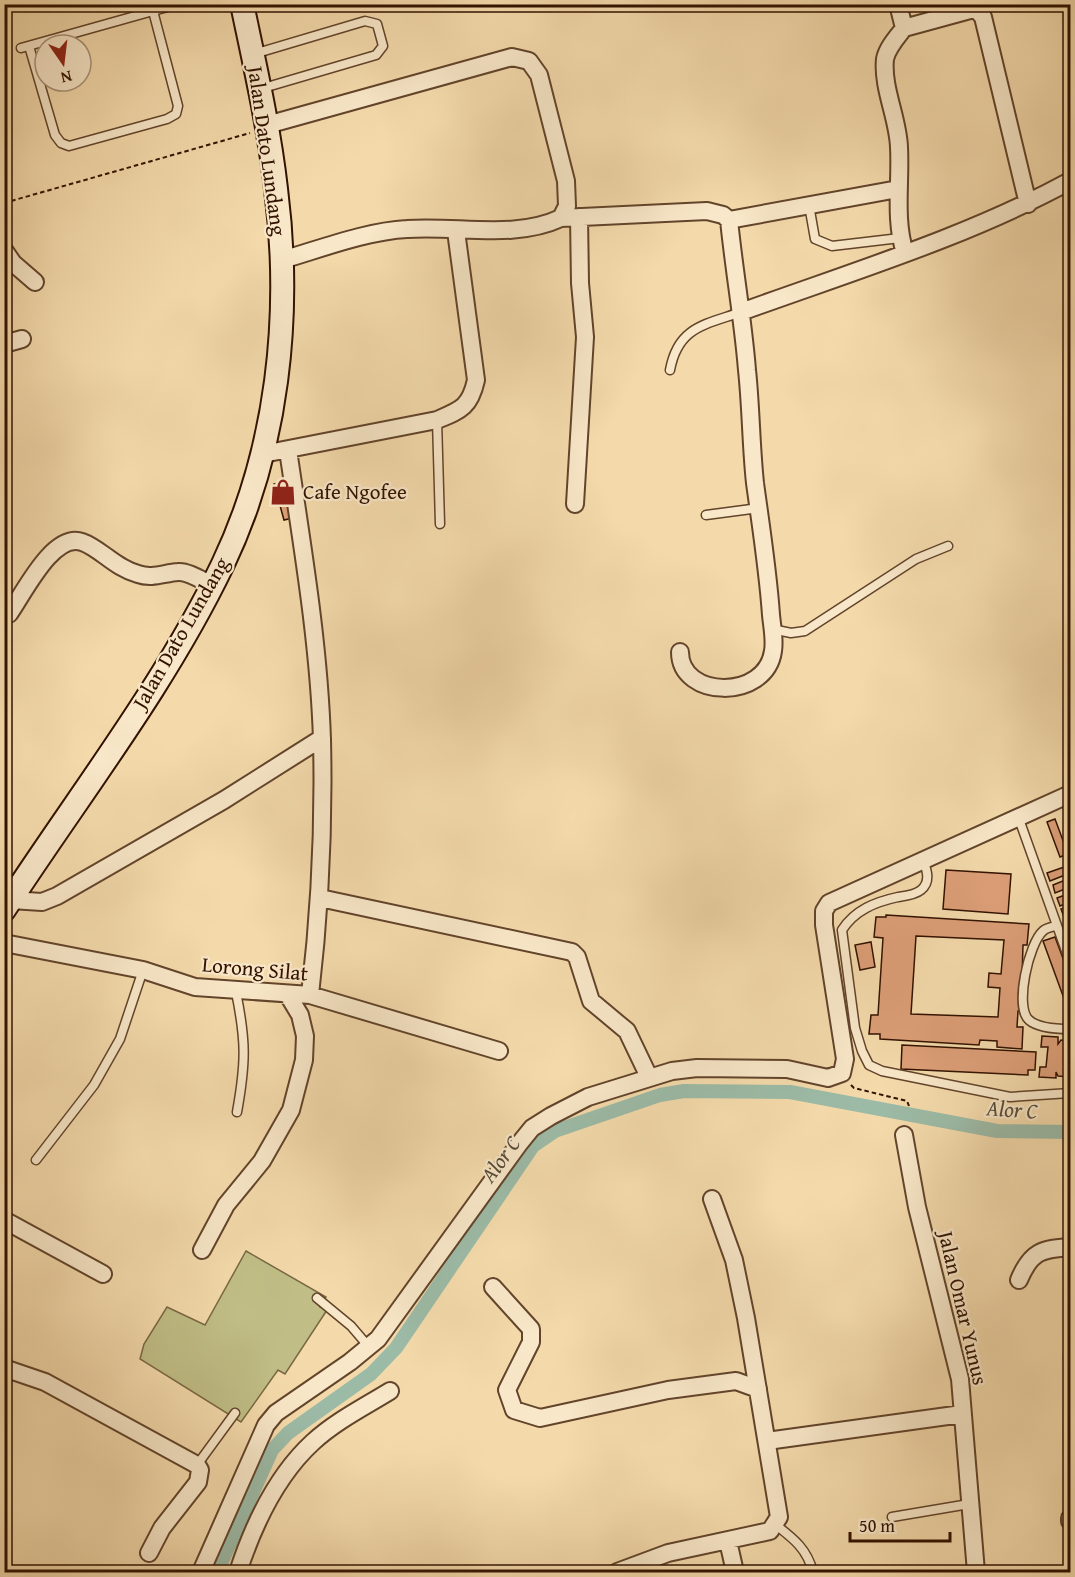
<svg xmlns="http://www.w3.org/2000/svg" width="1075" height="1577" font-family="'Gentium Book Plus',serif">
<rect width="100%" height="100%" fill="#f4daab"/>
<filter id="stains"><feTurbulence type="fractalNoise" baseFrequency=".00333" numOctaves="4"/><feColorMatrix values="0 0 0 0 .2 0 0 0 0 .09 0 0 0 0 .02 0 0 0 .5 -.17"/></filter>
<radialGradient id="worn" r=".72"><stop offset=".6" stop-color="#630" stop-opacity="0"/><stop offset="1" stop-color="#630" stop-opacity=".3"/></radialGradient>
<!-- green -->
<path fill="#c0be86" stroke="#796843" stroke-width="1.5" d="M246,1251L326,1297L320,1307L327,1310L285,1374L278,1370L241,1422L140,1359L144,1344L167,1307L205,1325Z"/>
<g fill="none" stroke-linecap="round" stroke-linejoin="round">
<!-- canal -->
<path stroke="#9cbba7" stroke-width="14" d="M217,1572L272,1450L288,1433L371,1374L396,1348L533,1146L555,1131L660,1095L684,1091L790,1092L997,1131L1070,1132"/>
</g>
<!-- building -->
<path fill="#dd9f78" stroke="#321200" stroke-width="1.5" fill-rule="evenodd" d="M288,481L297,517L284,520L274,484Z
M1055,819L1068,854L1060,857L1047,822Z
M1067,866L1070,873L1050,881L1047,873Z
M946,870L1011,874L1008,914L943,909Z
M1070,878V887L1055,893L1053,885Z
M1070,893V902L1060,906L1057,898Z
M1070,906V915L1064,917L1061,909Z
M886,915L1029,924L1027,945H1023L1021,1011H1018L1017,1027H1023L1022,1049L997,1047V1041L980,1040L979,1045L880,1039V1034H869L871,1015H878L883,938L874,937L876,917H886ZM916,936L1004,940L1001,974L989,973L988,987L1000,988L998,1017L911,1014Z
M1055,937L1070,977V1015L1043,941Z
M871,942L875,967L860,970L855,945Z
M1042,1036L1058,1037V1044L1061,1040L1070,1041V1077L1058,1076L1056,1072V1078L1039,1077L1040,1067H1046L1048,1047H1041Z
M902,1045L1036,1052L1035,1070H1028V1075L901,1069Z"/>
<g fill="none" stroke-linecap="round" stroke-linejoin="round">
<!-- service casing -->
<g stroke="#62442b" stroke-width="11">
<path id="service" d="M29,46L55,135L61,143L69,146L167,119L176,114L178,106L153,11
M21,48L178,4
M254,54L365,21L377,24L383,46L376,55L260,89
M809,205L815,239L832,246L900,238
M670,370C678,327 704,325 741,312
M437,420L440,524
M706,515L759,508
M772,629L791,633L805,631L916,559L948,546
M1019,819L1070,962
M923,860C927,870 931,882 921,890C915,895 905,896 898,897C875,902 855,910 842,930L855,1028L862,1051L869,1065L882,1071L1010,1097L1070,1093
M1056,926C1052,927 1046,928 1043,931C1029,943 1014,1007 1029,1020C1038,1028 1059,1029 1070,1029
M236,992C246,1041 246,1062 237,1112
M36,1160L94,1085L120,1039L143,970
M317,1298L351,1326L369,1347
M1068,1358H1070
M197,1465L235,1413
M892,1517L969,1504
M776,1525C794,1539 807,1549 813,1572"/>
</g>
<!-- minor casing -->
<g stroke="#62442b" stroke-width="20">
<path id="minor" d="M898,4L904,28
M267,125L512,57L529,61L539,75L566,181L567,206L561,218
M729,220L898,189
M4,250L13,263L35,282
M905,253C894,219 901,182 899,147C898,118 882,88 885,59C887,48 897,37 904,28L970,10H977L983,17L1028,204
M282,260C320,249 367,231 407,229C457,225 514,240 561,218L707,211L723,215L729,220C734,270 743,320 747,370C751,407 751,446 755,483C761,527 768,571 771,615C772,626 775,640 773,651C766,701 680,699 680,652
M741,312C851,272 967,237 1070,181
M4,344L22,339
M288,450C302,545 319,643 322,740C324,825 320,910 310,995
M263,454L437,420C461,410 470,407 476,380L456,231
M575,504L585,337L580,283L579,217
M9,614C24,593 53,532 82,542C100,548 115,568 138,574C152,579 164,573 178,572C188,571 203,581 212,585
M320,898L572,952L577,957L591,1001L627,1031L649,1077
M11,900L42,902L57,896L224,800L322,738
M4,943L143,970L195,987L310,995L499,1051
M904,1135L917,1207L960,1379L976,1572
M4,1220L103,1274
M202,1250L226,1205L262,1161L291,1110L304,1060L305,1036L300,1015L288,995
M1019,1280C1031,1251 1042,1249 1070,1247
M493,1287L531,1329V1342L507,1390L514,1410L540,1418L668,1390L736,1381L758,1389
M4,1368L45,1382L197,1465L200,1470L198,1482L162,1528L149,1553
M767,1441L962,1414
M1070,1518V1521
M728,1541L735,1572
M201,1572L266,1425L276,1413L350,1362L378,1339L519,1144L532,1128L551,1116L588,1097L672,1071L697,1068L787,1069L828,1078L842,1073L845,1059L824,925V911L829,903L1070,794
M238,1572C253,1526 277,1475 313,1442C336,1421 364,1407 390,1391
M617,1572L668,1553L770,1531L779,1517L746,1318L734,1260L712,1199"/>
</g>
<!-- secondary casing -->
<g stroke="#321200" stroke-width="26">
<path id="secondary" d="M4,910C78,796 164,687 223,564C278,449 292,315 276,189C269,127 255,66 242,4"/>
</g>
<!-- path -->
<path stroke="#321200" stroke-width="2" stroke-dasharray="4.5 3" stroke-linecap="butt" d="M4,203L250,133
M851,1085L854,1088L907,1101L909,1106"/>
<!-- service -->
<use href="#service" stroke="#f8e7c8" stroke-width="8"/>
<!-- minor -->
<use href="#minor" stroke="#f8e7c8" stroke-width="16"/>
<!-- secondary -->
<use href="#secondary" stroke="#f8e7c8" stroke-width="22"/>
</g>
<!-- icons -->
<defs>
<g id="shop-bare" transform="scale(2.07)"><path d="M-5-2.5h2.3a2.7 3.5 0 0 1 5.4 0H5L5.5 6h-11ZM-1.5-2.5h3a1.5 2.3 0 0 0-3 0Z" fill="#8f2418" stroke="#f8e7c8" stroke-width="2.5" paint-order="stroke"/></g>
</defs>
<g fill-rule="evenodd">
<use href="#shop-bare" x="283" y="492"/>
</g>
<g text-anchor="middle" stroke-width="4.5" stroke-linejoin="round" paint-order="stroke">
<!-- street labels -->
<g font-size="21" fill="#321200" stroke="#f8e7c8">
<text transform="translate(267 151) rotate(82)" y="7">Jalan Dato Lundang</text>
<text transform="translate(181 633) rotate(-60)" y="7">Jalan Dato Lundang</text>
<text transform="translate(255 969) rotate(5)" y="7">Lorong Silat</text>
<text transform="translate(963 1308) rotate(77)" y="7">Jalan Omar Yunus</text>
</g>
<!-- poi labels -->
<g font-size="21" fill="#321200" stroke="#f8e7c8" text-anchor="start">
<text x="303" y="499">Cafe Ngofee</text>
</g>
<!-- water labels -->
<g font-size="22" font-style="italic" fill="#574d3a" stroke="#f8e7c8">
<text transform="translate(1012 1109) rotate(4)" y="8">Alor C</text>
<text transform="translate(500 1159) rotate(-54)" y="8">Alor C</text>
</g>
</g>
<!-- margin -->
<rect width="1075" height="1577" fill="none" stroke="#f4daab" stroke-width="24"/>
<rect x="6" y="6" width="1063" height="1565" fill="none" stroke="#321200" stroke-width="3"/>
<rect x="12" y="12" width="1051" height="1553" fill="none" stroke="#321200" stroke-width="1.5"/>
<!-- north arrow -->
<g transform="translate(63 63) rotate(166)"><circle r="28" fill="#f8e7c8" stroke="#a99278" stroke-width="1.5"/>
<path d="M0-4.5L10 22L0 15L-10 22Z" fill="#8f2418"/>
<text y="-9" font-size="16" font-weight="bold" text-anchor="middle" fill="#321200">N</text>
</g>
<!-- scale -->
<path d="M850 1532v9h100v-9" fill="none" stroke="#321200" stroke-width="3"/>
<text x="859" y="1532" font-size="18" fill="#321200" stroke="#f8e7c8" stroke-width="4.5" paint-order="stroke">50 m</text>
<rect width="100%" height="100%" filter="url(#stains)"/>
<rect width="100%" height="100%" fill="url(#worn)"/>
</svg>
